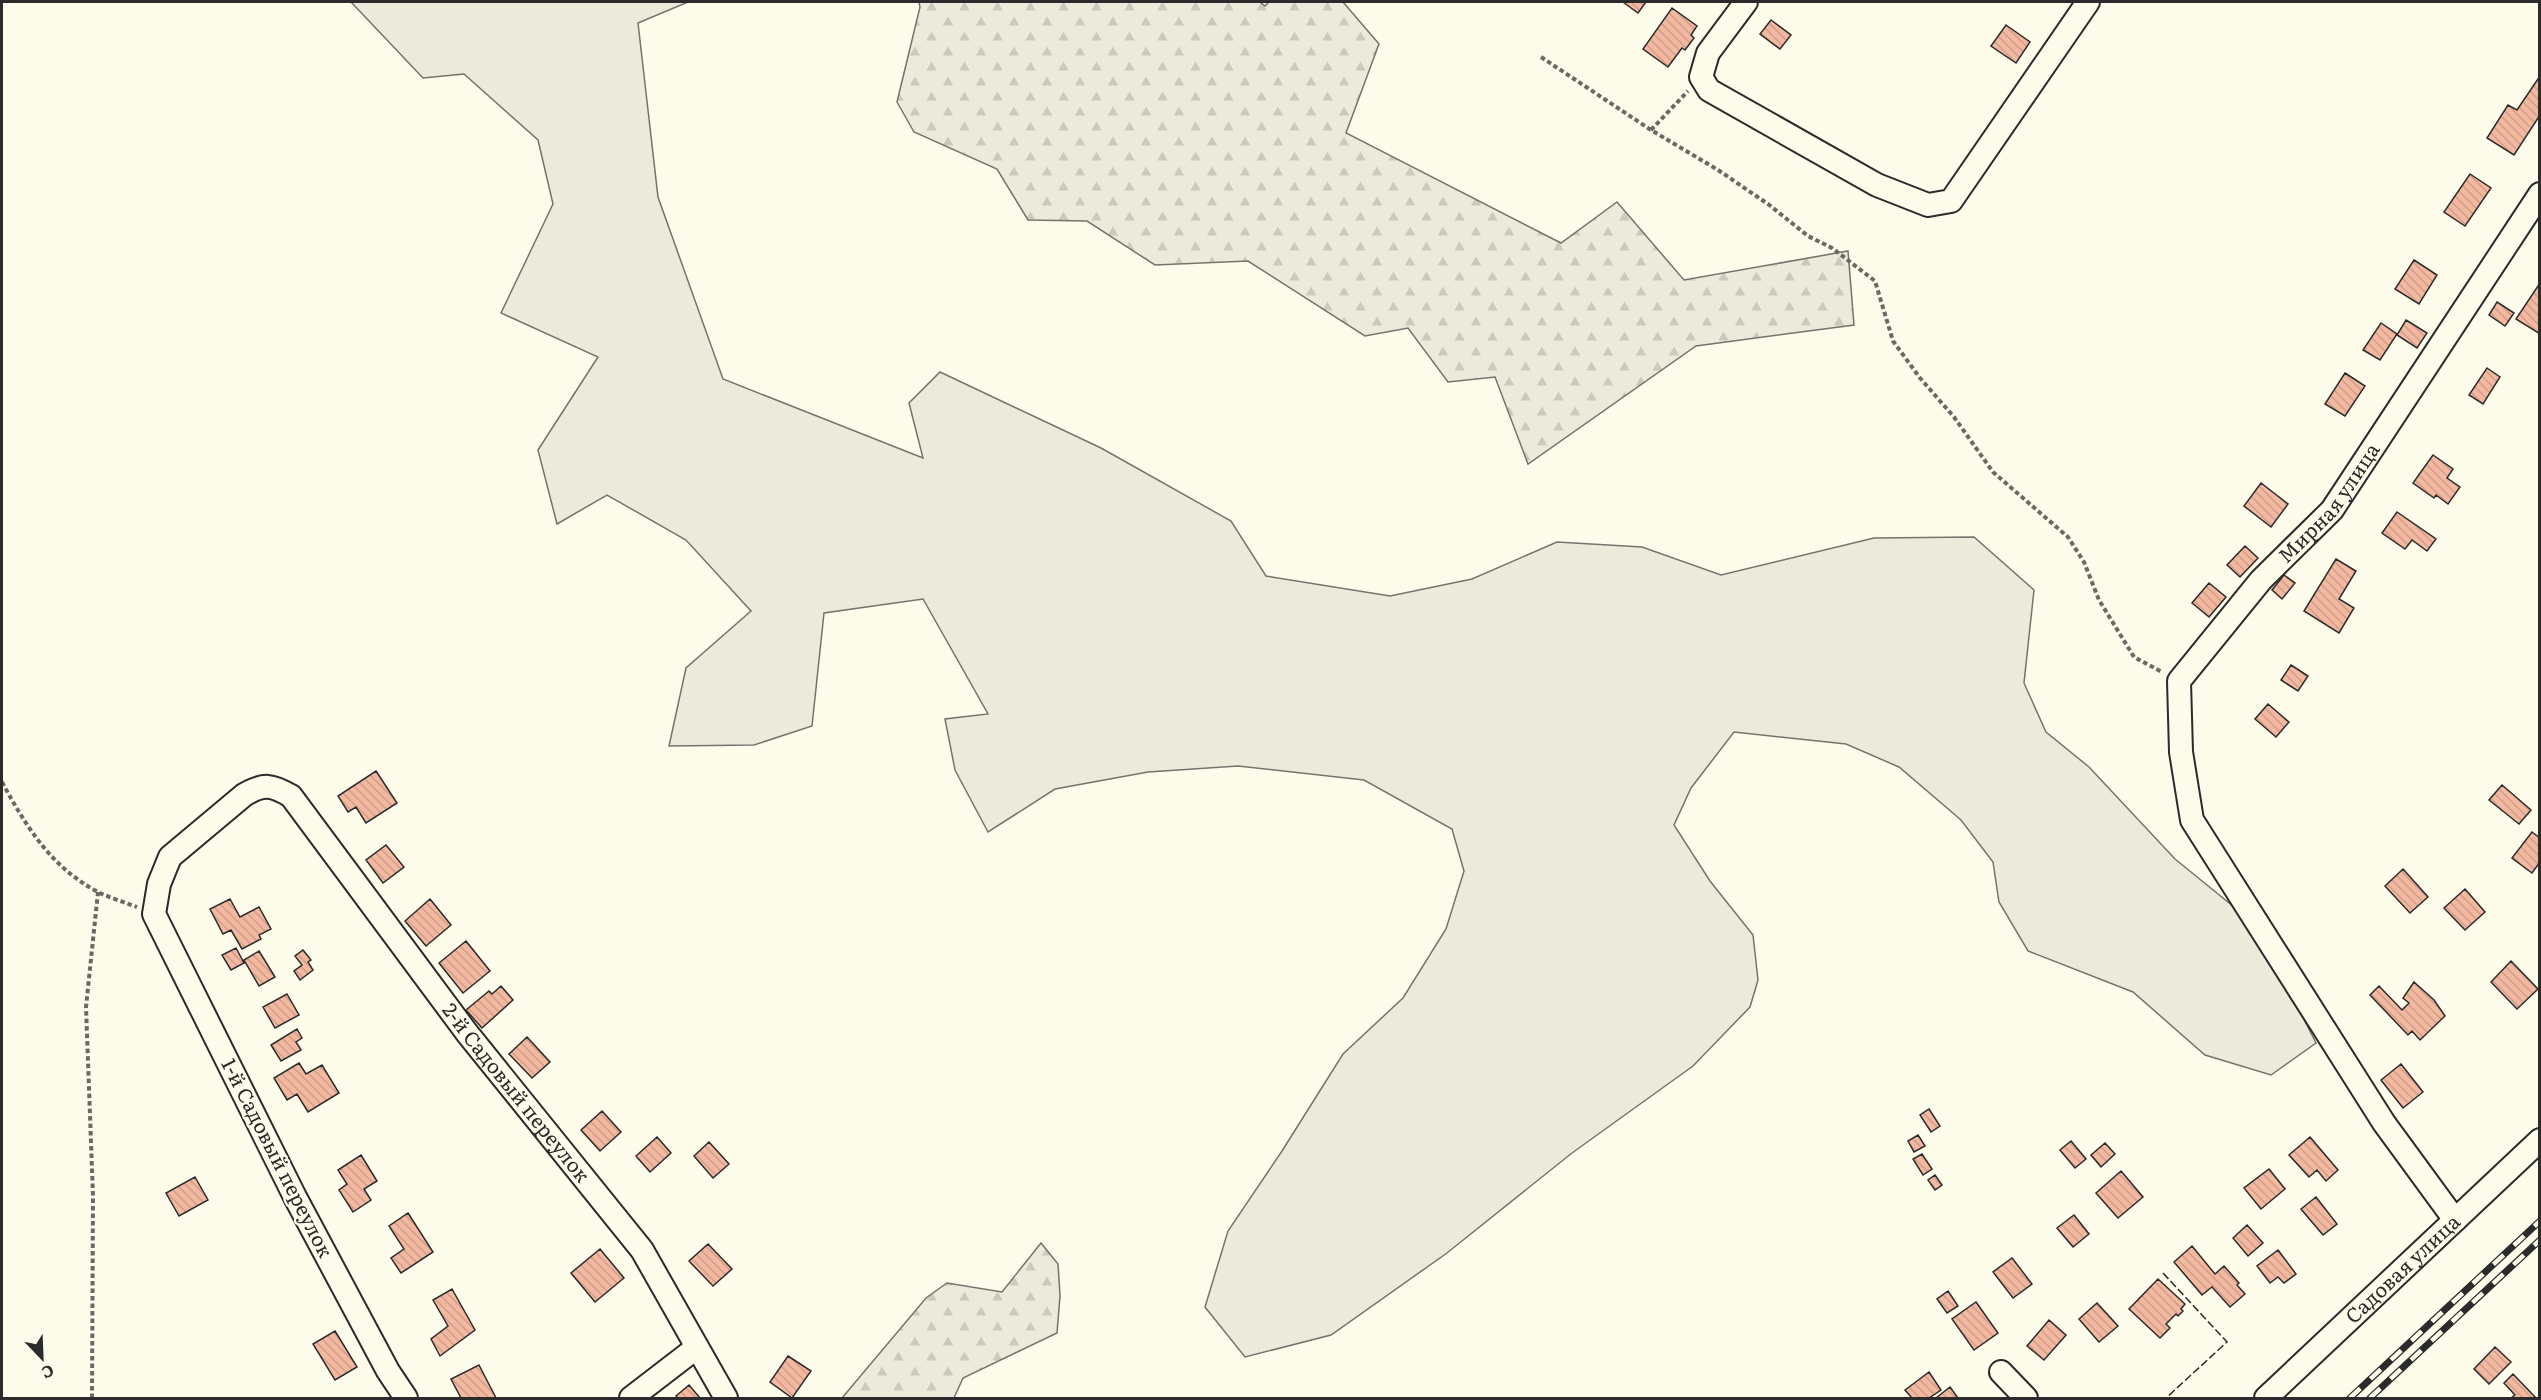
<svg xmlns="http://www.w3.org/2000/svg" width="2541" height="1400" font-family="Literata,serif">
<defs>
<pattern id="forest-firs" width="22" height="20" patternUnits="userSpaceOnUse" patternTransform="scale(1.5)"><rect width="22" height="20" fill="#ecebdb"/><path d="M5 1l3.5 6h-7zM16 11l3.5 6h-7z" fill="#cbcabc"/></pattern>
<pattern id="building-back-hatch" width="6" height="6" patternUnits="userSpaceOnUse" patternTransform="scale(1.5)"><rect width="6" height="6" fill="#f2b8a0"/><path d="M-1 5l2 2M0 0l6 6M5-1l2 2" fill="none" stroke="#d09e8a"/></pattern>
</defs>
<rect width="100%" height="100%" fill="#fdfbea"/>
<!-- green -->
<path fill="#ecebdb" stroke="#74746e" stroke-width="1.5" d="M351,2H688L638,23L658,197L723,379L923,458L909,403L940,372L1101,448L1231,521L1266,576L1390,596L1472,579L1557,542L1642,547L1721,575L1874,538L1974,537L2034,590L2024,683L2046,732L2089,767L2175,859L2234,907L2288,988L2316,1043L2271,1075L2205,1055L2133,992L2028,951L1999,902L1993,862L1961,820L1899,767L1846,744L1734,732L1691,788L1674,825L1710,881L1753,935L1758,980L1750,1007L1693,1066L1572,1153L1447,1253L1331,1335L1245,1357L1205,1307L1228,1231L1282,1151L1343,1054L1403,998L1446,929L1464,871L1452,829L1364,780L1238,766L1148,772L1055,789L988,832L955,770L945,719L988,714L923,599L824,613L812,726L754,745L669,746L686,668L751,611L686,540L607,495L557,524L538,450L598,357L501,313L553,204L538,140L464,74L423,78Z"/>
<!-- forest -->
<path fill="url(#forest-firs)" stroke="#74746e" stroke-width="1.5" d="M919,2H1260L1265,6L1269,2H1343L1379,44L1346,133L1561,243L1617,202L1684,280L1848,251L1854,325L1696,346L1528,464L1495,377L1448,382L1408,328L1365,336L1248,261L1155,265L1087,221L1028,220L997,169L914,132L897,102L920,7Z
M1041,1243L1058,1264L1060,1296L1057,1333L963,1378L954,1398H842L926,1298L947,1283L1002,1292Z"/>
<!-- building -->
<path fill="url(#building-back-hatch)" stroke="#2b2b2b" stroke-width="1.5" d="M1623,2H1646L1638,13Z
M1672,8L1697,26L1691,35L1694,38L1685,50L1682,48L1668,67L1643,49Z
M1771,20L1791,35L1780,49L1760,34Z
M2006,25L2030,42L2016,63L1991,46Z
M2540,76V115L2514,155L2487,138L2508,105L2517,110Z
M2470,174L2491,188L2465,226L2444,212Z
M2414,260L2437,275L2419,304L2395,289Z
M2540,283V334L2516,319Z
M2497,302L2514,313L2505,326L2489,315Z
M2406,320L2427,333L2417,348L2397,335Z
M2381,323L2397,334L2380,360L2363,350Z
M2487,368L2500,377L2483,404L2469,395Z
M2345,373L2365,386L2345,416L2325,404Z
M2433,455L2453,469L2447,478L2460,487L2448,504L2436,495L2434,498L2413,483Z
M2261,483L2288,504L2271,527L2244,506Z
M2397,512L2436,539L2427,551L2412,540L2405,549L2382,533Z
M2245,546L2258,558L2240,577L2227,565Z
M2336,559L2356,571L2339,599L2354,608L2339,633L2304,611Z
M2284,575L2295,583L2282,599L2272,590Z
M2209,583L2226,597L2209,617L2192,603Z
M2291,665L2308,676L2298,691L2281,680Z
M2268,704L2289,722L2276,737L2255,719Z
M376,771L397,803L366,823L356,807L348,812L338,796Z
M2502,785L2531,810L2519,824L2489,800Z
M2532,832L2540,838V862L2532,873L2512,858Z
M386,845L404,867L383,883L366,860Z
M2403,869L2428,897L2410,913L2385,886Z
M2465,889L2485,912L2465,930L2444,908Z
M230,899L240,917L259,907L271,929L259,935L261,939L242,949L231,930L223,934L210,909Z
M430,899L451,925L426,946L405,921Z
M466,941L490,971L463,993L439,963Z
M236,948L244,963L231,970L222,955Z
M303,950L311,960L308,962L313,970L300,980L294,971L302,965L295,956Z
M259,951L275,977L259,986L244,960Z
M2511,961L2538,989L2517,1009L2491,982Z
M2414,982L2434,1000L2445,1016L2420,1040L2412,1031L2408,1035L2370,995L2379,986L2402,1010L2409,1003L2403,998Z
M501,986L513,1000L482,1028L466,1010L489,991L492,994Z
M287,994L299,1015L275,1028L263,1007Z
M297,1029L302,1038L296,1042L301,1050L281,1061L271,1045Z
M527,1037L550,1062L532,1078L509,1054Z
M299,1063L306,1074L322,1065L339,1093L308,1112L297,1094L287,1100L274,1078Z
M2401,1064L2423,1092L2403,1108L2381,1080Z
M1929,1109L1940,1126L1931,1132L1920,1115Z
M602,1111L621,1132L600,1151L581,1130Z
M1918,1135L1925,1146L1914,1152L1908,1141Z
M657,1137L671,1153L650,1172L636,1156Z
M2310,1137L2338,1170L2326,1181L2317,1170L2309,1177L2289,1155Z
M2071,1141L2086,1159L2075,1168L2060,1150Z
M709,1142L729,1164L713,1178L694,1156Z
M2105,1143L2115,1154L2101,1167L2091,1155Z
M1922,1154L1932,1169L1923,1175L1913,1159Z
M361,1155L377,1181L364,1189L371,1200L353,1212L339,1190L347,1184L338,1170Z
M2269,1169L2285,1189L2261,1209L2244,1188Z
M2121,1171L2143,1197L2118,1218L2096,1193Z
M1935,1175L1942,1185L1935,1190L1928,1180Z
M195,1177L208,1200L179,1216L166,1193Z
M2316,1197L2337,1224L2323,1235L2301,1209Z
M408,1213L433,1252L401,1273L391,1258L404,1249L389,1226Z
M2074,1215L2089,1234L2073,1247L2057,1228Z
M2247,1225L2263,1243L2248,1256L2233,1238Z
M708,1244L732,1269L713,1286L689,1261Z
M2192,1246L2215,1274L2224,1266L2239,1283L2237,1285L2245,1294L2230,1307L2212,1287L2202,1295L2174,1262Z
M600,1249L624,1278L595,1302L571,1273Z
M2278,1250L2296,1274L2284,1283L2278,1277L2270,1283L2257,1266Z
M2012,1258L2032,1284L2013,1298L1993,1272Z
M2158,1279L2185,1304L2181,1309L2183,1311L2178,1316L2176,1314L2166,1324L2170,1328L2160,1338L2129,1309Z
M452,1289L475,1330L440,1356L431,1339L448,1326L433,1300Z
M1948,1291L1958,1306L1947,1313L1937,1299Z
M1976,1302L1998,1333L1974,1350L1952,1319Z
M2097,1303L2118,1326L2099,1342L2079,1319Z
M2049,1320L2066,1335L2044,1360L2027,1346Z
M335,1331L357,1367L335,1380L313,1344Z
M2495,1347L2511,1362L2489,1384L2474,1369Z
M788,1356L811,1371L792,1398L770,1382Z
M479,1365L496,1398H461L451,1379Z
M1929,1372L1941,1390L1929,1398H1912L1905,1390Z
M2513,1374L2536,1398H2511L2515,1395L2504,1383Z
M689,1385L700,1398H678L676,1396Z
M1950,1387L1958,1398H1936Z"/>
<g fill="none" stroke-linecap="round" stroke-linejoin="round">
<!-- minor casing -->
<g stroke="#2b2b2b" stroke-width="26">
<g id="minor">
<path d="M1746,2L1708,53L1701,77L1709,90L1877,185L1928,205L1951,201L2088,2"/>
<path id="s1" d="M2455,1220L2384,1123L2192,820L2181,752L2179,681L2261,580L2332,510L2540,194"/>
<path d="M2001,1372L2026,1398"/>
<path id="s2" d="M406,1398L388,1371L295,1197L154,914L159,884L170,857L244,795C264,783 272,785 291,796L467,1033L642,1250L726,1398"/>
<path d="M631,1398L696,1348"/>
<path id="s3" d="M2266,1398L2540,1140"/>
</g>
</g>
<!-- path -->
<path stroke="#6a6964" stroke-width="4" stroke-dasharray="4.5 3" stroke-linecap="butt" d="M1541,57L1651,130L1718,170L1768,204L1808,236L1832,248L1875,281L1893,341L1920,378L1954,417L1993,472L2068,537L2084,562L2099,600L2134,657L2162,672
M1651,130L1688,91
M2,782C27,828 51,867 98,892C110,898 124,902 137,907
M92,1398L93,1196L86,1007L98,892"/>
<!-- minor -->
<use href="#minor" stroke="#fdfbea" stroke-width="22"/>
<!-- rail casing -->
<g stroke="#2b2b2b" stroke-width="7">
<path id="rail" d="M2350,1398L2540,1221
M2370,1398L2540,1240"/>
</g>
<!-- rail -->
<use href="#rail" stroke="#fdfbea" stroke-width="4.5" stroke-dasharray="14" stroke-linecap="butt"/>
<!-- fence -->
<path stroke="#2b2b2b" stroke-width="1.5" stroke-dasharray="8 3" stroke-linecap="butt" d="M2163,1273L2227,1342L2166,1398"/>
</g>
<g text-anchor="middle" stroke-width="4.5" stroke-linejoin="round" paint-order="stroke">
<!-- street labels -->
<g font-size="20" fill="#2b2b2b" stroke="#fdfbea">
<text dy="7" stroke="none"><textPath href="#s1" startOffset="852">Мирная улица</textPath></text>
<text dy="7" stroke="none"><textPath href="#s2" startOffset="1125">2-й Садовый переулок</textPath></text>
<text transform="translate(277 1158) rotate(63)" y="7">1-й Садовый переулок</text>
<text dy="7" stroke="none"><textPath href="#s3" startOffset="188">Садовая улица</textPath></text>
</g>
</g>
<!-- border -->
<rect width="2541" height="1400" fill="none" stroke="#2b2b2b" stroke-width="6"/>
<!-- north arrow -->
<g transform="translate(42 1358) rotate(157)" stroke="#fdfbea" stroke-width="4.5" paint-order="stroke">
<path d="M0-4.5L10 22L0 15L-10 22Z" fill="#2b2b2b"/>
<text y="-9" font-size="16" font-weight="bold" text-anchor="middle" fill="#2b2b2b">С</text>
</g>
</svg>
